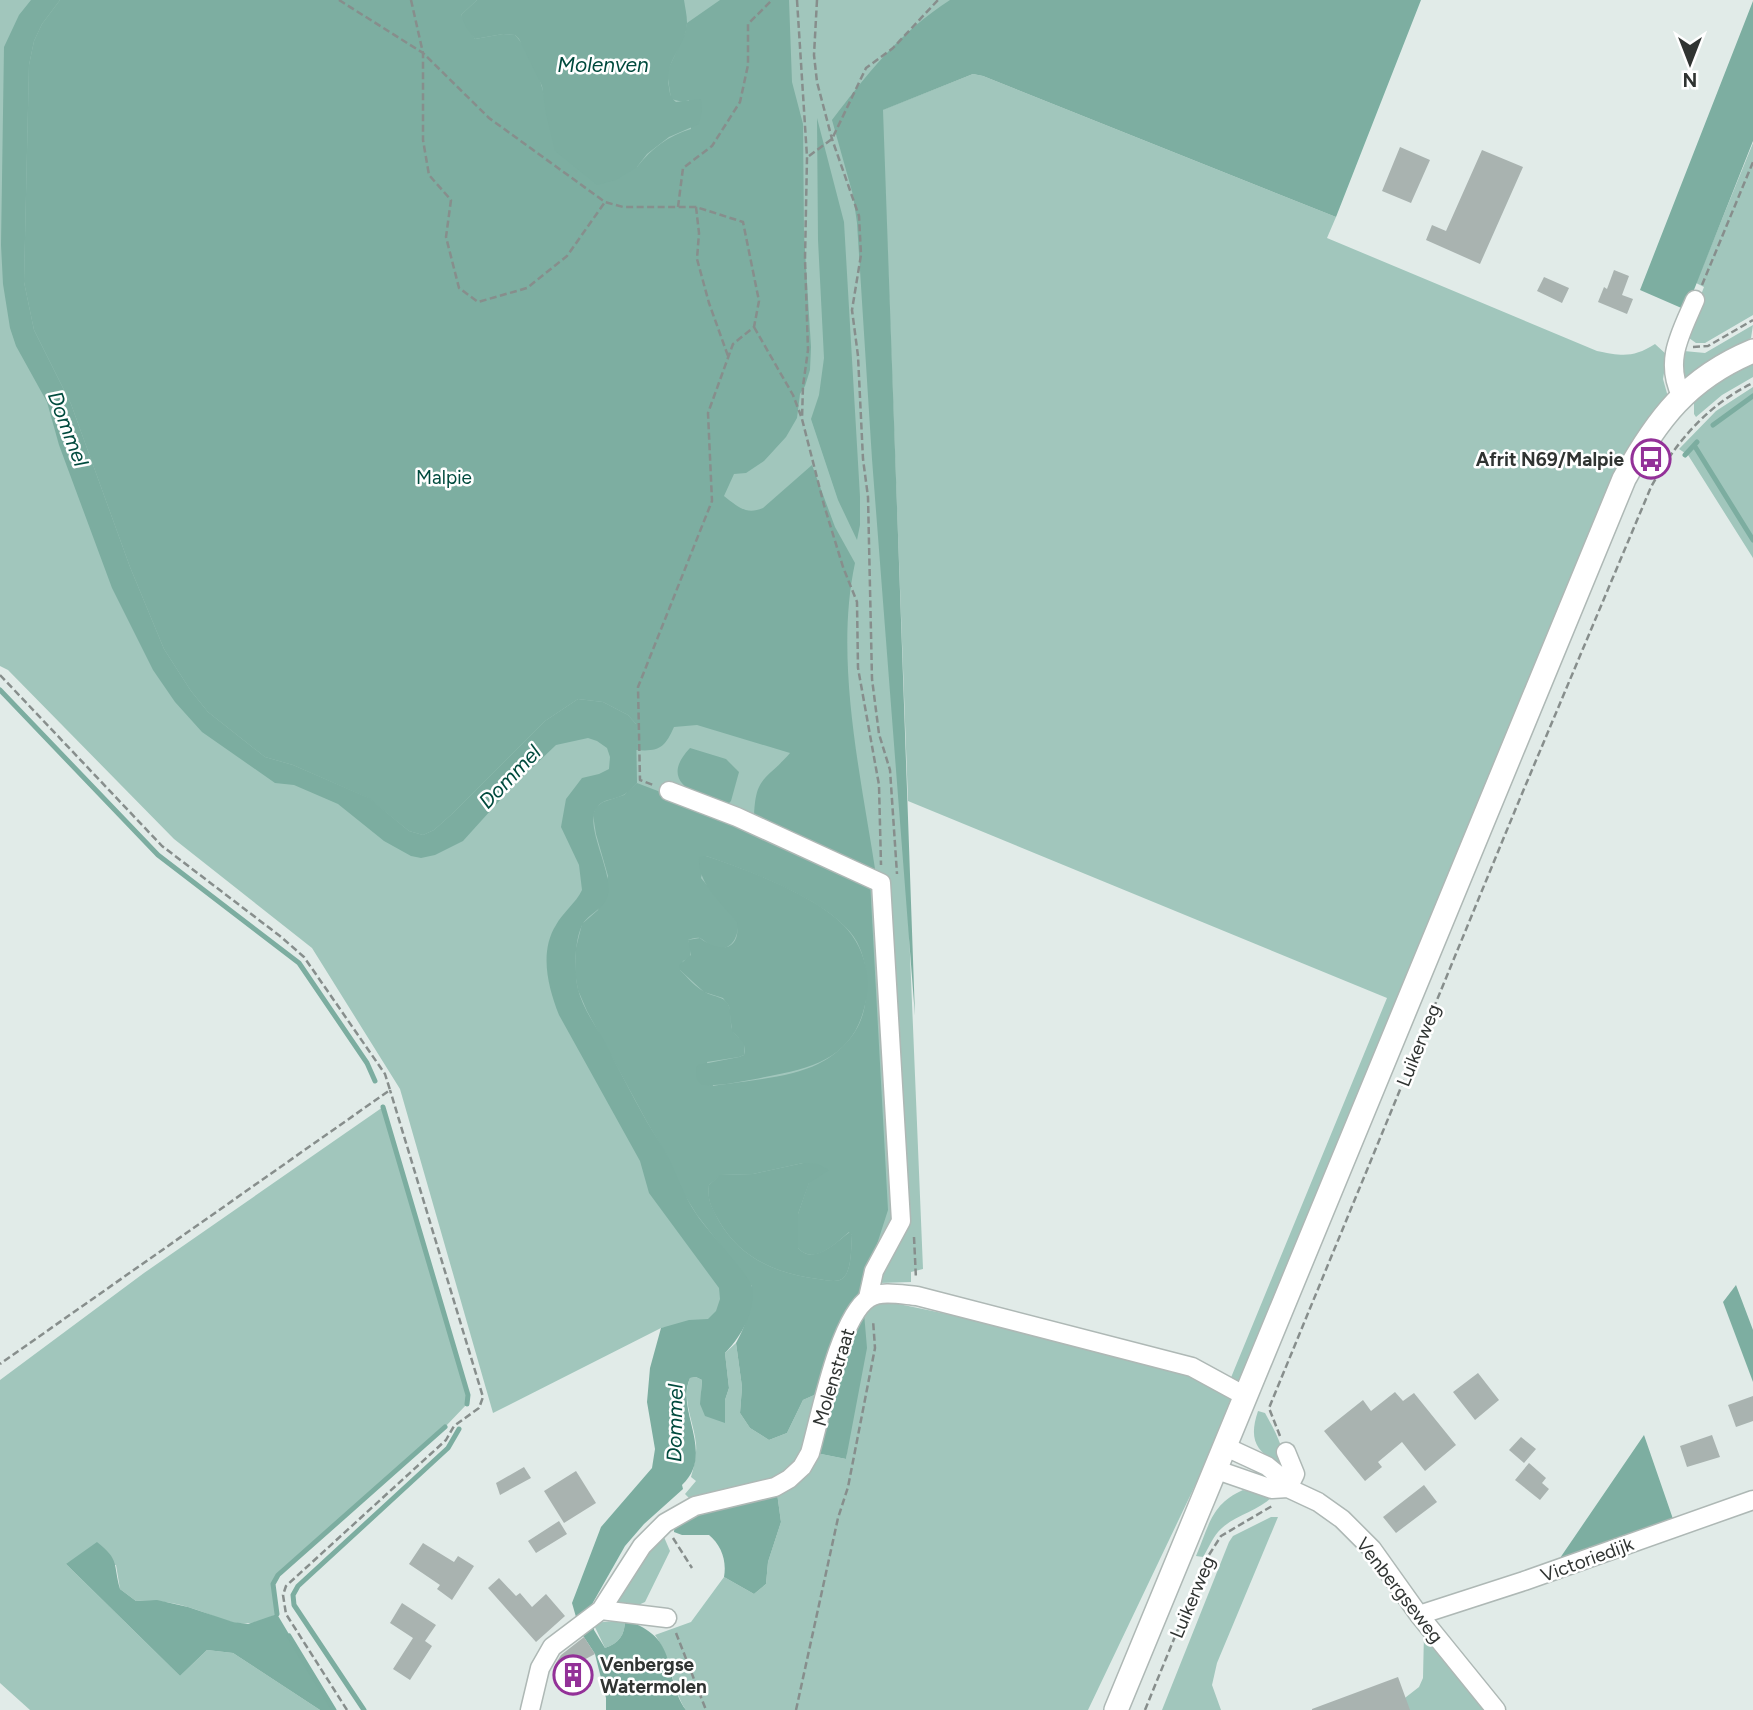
<svg xmlns="http://www.w3.org/2000/svg" width="1753" height="1710" font-family="Figtree,sans-serif">
<rect width="100%" height="100%" fill="#e1ebe8"/>
<!-- green -->
<path fill="#a1c6bc" d="M0,0H1412L983,67L875,107L923,1269L911,1272V1282L879,1283L742,1317L661,1328L493,1413L400,1089L312,948L174,839L8,670L0,666Z
M973,74L983,76L1336,217L1327,238L1597,351C1622,356 1633,358 1655,344L1667,355L1663,379L1668,397L1239,1385L1230,1380L1387,998L908,801L882,110Z
M1753,143V315L1705,343H1696L1689,338L1692,318L1704,287L1696,283Z
M1753,325L1751,338L1684,379L1679,366L1684,351L1705,353Z
M1753,363V377L1722,395L1696,417L1694,414V401L1730,375Z
M1753,387V558L1688,455L1679,449L1716,411Z
M383,1107L468,1395L467,1404L445,1427L278,1575L273,1585L277,1614C268,1618 259,1622 250,1623C231,1626 209,1613 191,1608C173,1602 155,1600 136,1601L120,1589L116,1565L66,1564L180,1676L207,1650L233,1653L320,1710H30L0,1683V1380L144,1273Z
M889,1302L1048,1335L1191,1373L1234,1398L1211,1452L1088,1710H686C672,1690 672,1659 655,1635L691,1622L724,1577L754,1594L766,1584L768,1562L781,1522L777,1493L816,1453L846,1459L864,1313L875,1303Z
M736,1343L742,1387L740,1413L750,1428L769,1440L787,1433L803,1400L821,1392C812,1422 808,1457 782,1477L692,1501L685,1494L696,1481L691,1477C694,1466 697,1455 696,1444C694,1422 681,1399 690,1378L696,1377L702,1380L701,1392L725,1400L729,1388L725,1353Z
M1258,1411L1265,1413C1274,1429 1286,1451 1285,1469C1259,1452 1247,1444 1258,1411Z
M1243,1490L1272,1497C1257,1512 1233,1515 1218,1532C1212,1539 1208,1549 1203,1557L1196,1556C1209,1526 1211,1504 1243,1490Z
M1271,1517H1278L1217,1663L1212,1685L1221,1710H1162L1229,1542L1233,1536Z
M659,1537H664L670,1551L645,1602L632,1608L620,1606L617,1598L650,1547Z
M625,1620C625,1635 619,1643 605,1648L593,1623Z
M1424,1632L1489,1710H1404L1401,1701L1419,1687L1423,1678Z"/>
<!-- forest -->
<path fill="#7daea1" fill-rule="evenodd" d="M60,0H477L461,15L475,39L503,34L515,35C528,49 540,76 544,95L637,167C652,148 668,136 691,129L689,100L683,102L671,99L667,72L685,33L687,23L720,0H789L792,82L803,124L804,235L811,347L810,370L805,386L800,394L797,418L786,437L764,461L746,473L734,474L724,496C738,507 746,515 763,508L812,465L835,527L855,563C834,661 861,776 876,875L754,819C755,775 765,782 790,753L697,725L674,727C665,747 660,752 636,750V724L628,715L603,702L578,699L545,721L453,813L434,830L423,835L409,831L368,798L293,765L265,757L208,712L191,691L164,649L130,567L71,404L34,330L24,282L29,65L34,41L42,24Z
M950,0H1421L1336,217L983,76L973,74L883,110L915,1016L872,459L857,223L853,195L832,120C868,73 899,33 950,0Z
M1753,1V141L1686,310L1640,290Z
M817,118L844,222L860,497V525L857,540L838,500L811,419L819,395L824,358L818,240Z
M690,748L726,759L739,772L731,801L725,807C697,795 657,783 690,748Z
M637,783L736,821L870,881L888,1210L869,1269L864,1294L821,1392L803,1400L787,1433L769,1440L750,1428L740,1413L742,1387L736,1343C746,1325 752,1307 752,1286L697,1215L679,1186L666,1154L647,1122L587,1011L578,990L575,973L576,948L582,924L598,910L608,876L596,834L593,815L596,807L603,802L624,795ZM706,856C747,870 835,902 857,942C867,961 868,983 865,1004C861,1032 842,1052 818,1064C790,1078 744,1081 713,1086L707,1062L739,1057L744,1055L745,1044L743,1040C725,1030 734,1021 729,1006C725,996 713,997 705,992C695,987 688,978 680,970L683,961L690,958L691,948L688,940C691,939 696,937 700,938C705,940 708,946 715,948C732,952 739,936 738,922L701,878ZM803,1163L809,1182L798,1214V1248C814,1266 836,1243 849,1232L852,1235C851,1246 852,1269 844,1277C838,1284 827,1280 818,1279C777,1274 740,1258 719,1221C712,1207 707,1201 709,1185L721,1175L753,1174Z
M1736,1285L1753,1330V1382L1723,1302Z
M864,1313L867,1348L846,1459L816,1453L846,1340Z
M1644,1435L1673,1519L1558,1561Z
M777,1493L781,1522L768,1562L766,1584L754,1594L724,1577C727,1560 721,1545 709,1535H682L674,1532L675,1521L702,1510Z
M97,1542C120,1560 113,1564 120,1589L136,1601L157,1600L188,1607L233,1622L248,1624L277,1614L334,1710H320L233,1653L207,1650L180,1676L66,1564Z"/>
<!-- water -->
<path fill="#7cada0" d="M31,0H60L42,24L34,41L29,65L24,282L34,330L71,404L130,567L164,649L191,691L208,712L265,757L293,765L369,798L409,831L423,835L434,830L453,813L545,721L578,699L603,702L628,715L636,724L637,783C632,788 627,794 621,796C613,800 603,799 597,807C583,824 613,871 608,894C606,907 592,912 584,922C574,936 574,973 578,989C582,1006 593,1022 602,1037C617,1065 631,1094 647,1122C653,1132 660,1142 666,1153C677,1174 683,1195 697,1215C706,1229 750,1276 752,1287C756,1311 741,1337 725,1353L729,1388L725,1400V1423L705,1416L700,1404L702,1380L696,1377L690,1378C675,1411 716,1453 682,1485L683,1489L644,1524L625,1546L591,1606L594,1630L605,1648C619,1643 625,1635 625,1620C682,1638 661,1674 686,1710H606V1698L595,1654L580,1631L572,1603L601,1527L652,1468L655,1449L647,1402L650,1368L661,1328L689,1320L708,1319L716,1311L720,1299L719,1288L649,1193L640,1161L559,1015C548,987 539,952 556,925C563,912 576,903 582,890L579,865L561,827L566,799L582,778L599,774L609,769L610,757L607,748L597,741L588,738L556,745L511,788L463,841L435,855L421,858L411,856L384,841L338,804L294,785L275,783L202,732L175,702L153,670L112,588L59,445L47,402L16,346L10,328L3,284L1,245L4,47L19,15Z
M477,0H684C685,7 687,15 687,23C686,47 663,62 669,87C670,94 670,97 676,102L701,99L702,111L699,124L669,137L647,154L637,167L616,180L597,185L555,151L546,114L542,86L519,39L515,35L503,34L475,39L466,27L461,15Z
M706,856C746,869 820,897 847,929C862,946 870,971 867,994C858,1055 820,1067 765,1077C744,1081 723,1086 702,1085L697,1080L696,1068L698,1065L739,1057L744,1055C748,1041 739,1040 732,1031L729,1006L723,998L704,992L680,970L679,965L691,955L688,940L700,938C719,953 741,952 737,922C722,903 697,884 699,857Z
M803,1163L818,1164L829,1170L809,1183L798,1214V1248C814,1266 836,1242 850,1232L852,1235C851,1246 852,1269 844,1277C838,1284 826,1280 818,1279C777,1274 740,1258 719,1221C711,1207 707,1200 709,1185L720,1175L753,1174Z"/>
<g fill="none" stroke-linecap="round" stroke-linejoin="round">
<!-- stream -->
<path stroke="#7cada0" stroke-width="5" d="M1713,425L1753,396
M1694,445L1753,540
M1685,455L1697,442
M0,690L158,855L299,963L367,1063L375,1081
M383,1107L468,1395L467,1404
M277,1614L273,1584L278,1575L445,1427
M289,1636L334,1710
M364,1710L294,1605L293,1595L298,1586L448,1448L459,1429"/>
</g>
<!-- building -->
<path fill="#a9b3b0" d="M1400,147L1430,160L1411,203L1382,191Z
M1482,150L1523,167L1480,264L1426,240L1432,225L1446,231Z
M1614,270L1629,276L1622,295L1633,299L1627,314L1598,302L1604,287L1607,289Z
M1544,277L1569,288L1562,303L1537,291Z
M1478,1373L1499,1400L1475,1420L1453,1392Z
M1395,1392L1403,1401L1414,1393L1456,1445L1425,1471L1402,1442L1378,1462L1382,1467L1365,1481L1324,1431L1363,1400L1371,1411Z
M1753,1396V1421L1736,1427L1728,1405Z
M1712,1435L1720,1457L1687,1467L1680,1446Z
M1521,1437L1536,1449L1524,1463L1509,1450Z
M1529,1463L1546,1478L1542,1483L1549,1489L1540,1500L1515,1480Z
M524,1467L531,1478L500,1495L496,1483Z
M576,1471L596,1503L564,1523L544,1491Z
M1424,1485L1437,1502L1396,1533L1383,1517Z
M559,1521L567,1534L536,1553L528,1541Z
M423,1543L454,1562L458,1556L474,1566L452,1600L437,1589L440,1585L409,1564Z
M499,1578L516,1596L520,1593L532,1607L546,1594L565,1616L536,1642L488,1588Z
M402,1603L436,1625L425,1641L432,1646L410,1680L393,1669L413,1638L390,1623Z
M584,1637L595,1654L578,1663L591,1686L574,1695L556,1663L561,1655Z
M1398,1677L1410,1710H1312V1709Z"/>
<g fill="none" stroke-linecap="round" stroke-linejoin="round">
<!-- minor casing -->
<g stroke="#aeb8b5" stroke-width="21">
<path id="minor" d="M1681,395C1664,360 1681,333 1695,300
M669,791L737,817L881,883L901,1221L874,1271L868,1298
M1226,1447L1267,1466L1278,1475L1288,1488L1318,1502L1342,1519L1372,1549L1419,1615L1496,1710
M1286,1452L1295,1474L1288,1488
M1217,1470L1272,1489L1288,1488
M601,1610L667,1618
M1419,1615L1524,1581L1753,1500
M530,1710L540,1668L552,1647L601,1610L642,1546L665,1523L695,1506L775,1487L789,1479L802,1467L810,1453C820,1418 839,1317 869,1298C881,1290 903,1295 917,1296L1192,1367L1247,1397"/>
</g>
<!-- major casing -->
<g stroke="#aeb8b5" stroke-width="26">
<path id="major" d="M1116,1710L1624,479C1657,419 1688,378 1753,351"/>
</g>
<!-- path -->
<path stroke="#878e8c" stroke-width="2.5" stroke-dasharray="7 3.5" stroke-linecap="butt" d="M339,0L423,53L489,118L605,202L623,207H696L743,222L759,301L754,327L733,344L708,413L712,501L638,687L640,780L653,785
M411,0L423,53V140L429,175L451,200L446,237L459,288L478,302L527,288L567,256L605,202
M797,0L807,157L805,259L808,350L803,386L802,419L824,505L843,567L857,602L858,668L879,785L881,865
M817,0L814,55L817,82L832,139L859,216L861,255L852,310L858,356L863,459L868,497L872,679L879,734L890,770L897,874
M809,156L832,139L866,68L893,48L938,0
M678,207L683,168L712,146L740,102L748,65V24L772,0
M696,207L699,233L697,259L709,303L728,356
M1702,285L1753,162
M754,327L793,395L801,416
M1693,347L1708,346L1753,320
M0,675L162,846L280,936L304,957L385,1074L390,1090L0,1364
M914,1237L916,1279
M1280,1436L1269,1408L1516,808L1651,487C1675,443 1707,405 1753,383
M673,1538L692,1568
M676,1633L706,1710
M347,1710L286,1614L283,1595L286,1586L446,1440L454,1426L479,1408L483,1397L390,1090
M796,1710L838,1518L848,1487L875,1348L873,1320
M1145,1710L1207,1558L1221,1536L1272,1506"/>
<!-- minor -->
<use href="#minor" stroke="#fff" stroke-width="18"/>
<!-- major -->
<use href="#major" stroke="#fff" stroke-width="23"/>
</g>
<!-- icons -->
<defs>
<g id="bus-ring" transform="scale(2.0125)"><circle r="9.5" fill="#fff" stroke="#933198" stroke-width="1.5"/><path d="M-5-6H5V4H4V6H2V4H-2V6H-4V4H-5ZM-3.5-4V0h7V-4ZM-3.5 1.2v1.5H-2V1.2ZM2 1.2v1.5H3.5V1.2Z" fill="#933198"/></g>
<g id="building-ring" transform="scale(2.0125)"><circle r="9.5" fill="#fff" stroke="#933198" stroke-width="1.5"/><path d="M-4-6H4V6H1V3H-1V6H-4ZM-2.5-4.3h1.7v1.8h-1.7ZM.8-4.3h1.7v1.8H.8ZM-2.5-1h1.7V.8h-1.7ZM.8-1h1.7V.8H.8Z" fill="#933198"/></g>
</defs>
<g fill-rule="evenodd">
<use href="#bus-ring" x="1651" y="459"/>
<use href="#building-ring" x="573" y="1675"/>
</g>
<g text-anchor="middle" stroke-width="5" stroke-linejoin="round" paint-order="stroke">
<!-- poi labels -->
<g font-size="19" font-weight="bold" fill="#303432" stroke="#fff" text-anchor="end">
<text x="1624" y="466">Afrit N69/Malpie</text>
<text x="600" y="1671" text-anchor="start">Venbergse<tspan x="600" dy="22">Watermolen</tspan></text>
</g>
<!-- park labels -->
<g font-size="19" fill="#004b3e" stroke="#fff">
<text x="444" y="484">Malpie</text>
</g>
<!-- street labels -->
<g font-size="19" fill="#303432" stroke="#fff">
<text transform="translate(1418 1045) rotate(-68)" y="7">Luikerweg</text>
<text transform="translate(833 1377) rotate(-73)" y="7">Molenstraat</text>
<text transform="translate(1587 1559) rotate(-20)" y="7">Victoriedijk</text>
<text transform="translate(1400 1590) rotate(52)" y="7">Venbergseweg</text>
<text transform="translate(1192 1597) rotate(-67)" y="7">Luikerweg</text>
</g>
<!-- water labels -->
<g font-size="21" font-style="italic" fill="#004a3d" stroke="#fff">
<text x="603" y="72">Molenven</text>
<text transform="translate(68 429) rotate(69)" y="7">Dommel</text>
<text transform="translate(510 777) rotate(-46)" y="7">Dommel</text>
<text transform="translate(675 1423) rotate(-89)" y="7">Dommel</text>
</g>
</g>
<!-- north arrow -->
<g transform="translate(1690 63) rotate(180)" stroke="#ffffff" stroke-width="5" paint-order="stroke">
<path d="M0-5L12 26L0 18L-12 26Z" fill="#303432"/>
<text y="-10" font-size="19" font-weight="bold" text-anchor="middle" fill="#303432">N</text>
</g>
</svg>
